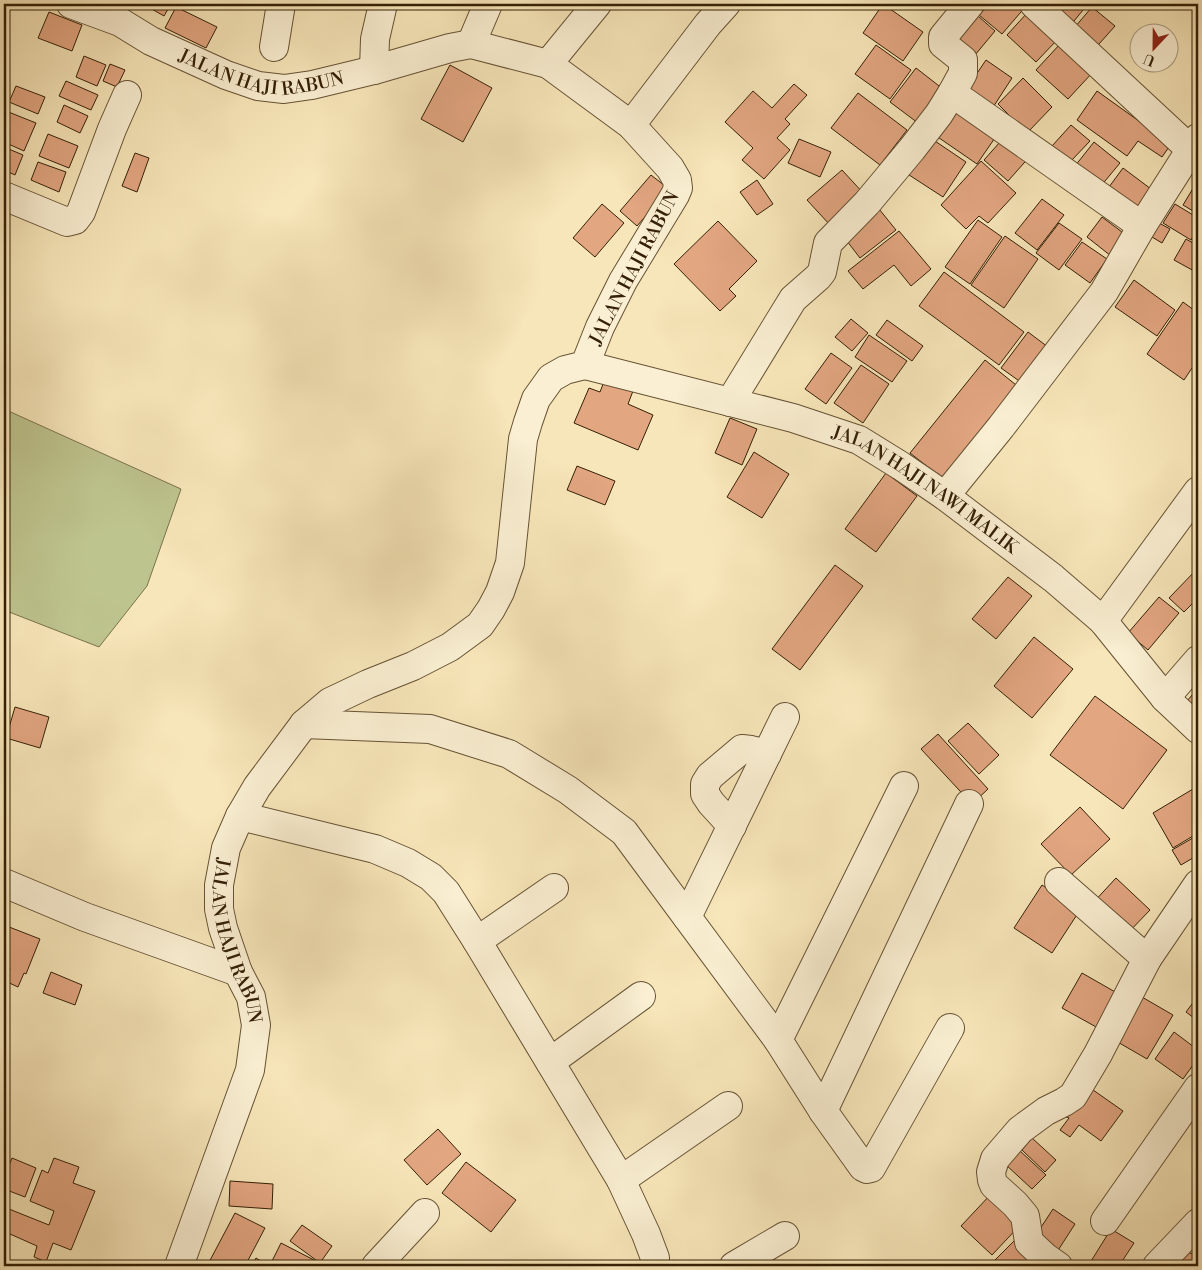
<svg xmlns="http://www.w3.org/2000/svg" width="1202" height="1270" font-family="'Libre Bodoni',serif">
<rect width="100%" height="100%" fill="#f7e6b9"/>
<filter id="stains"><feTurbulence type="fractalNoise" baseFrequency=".004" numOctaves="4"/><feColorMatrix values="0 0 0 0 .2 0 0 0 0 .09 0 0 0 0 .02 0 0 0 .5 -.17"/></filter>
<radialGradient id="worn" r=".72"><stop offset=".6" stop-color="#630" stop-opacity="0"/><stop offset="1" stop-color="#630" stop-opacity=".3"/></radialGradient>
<!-- green -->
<path fill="#bec48e" stroke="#7a724a" d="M4,409L181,489L147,586L99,647L4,610Z"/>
<!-- building -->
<path fill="#e2a681" stroke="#352007" d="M143,4H171L164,16Z
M883,4L923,32L903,61L863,33Z
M989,4H1026L1027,5L1002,34L979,15Z
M1051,4H1088L1069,27Z
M176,7L217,27L206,48L165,28Z
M1092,7L1115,26L1091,53L1069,34Z
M970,9L995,31L970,61L945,40Z
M49,12L82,25L72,51L38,38Z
M1028,12L1057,40L1036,62L1007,35Z
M1061,43L1093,72L1068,99L1036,70Z
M876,45L911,70L890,99L855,74Z
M84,56L106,65L97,86L76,77Z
M986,60L1012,78L988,115L961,97Z
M110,64L125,70L117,87L103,81Z
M450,65L492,88L463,142L421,119Z
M916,68L943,89L918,123L890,102Z
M1023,78L1052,107L1027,133L998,104Z
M66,81L98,95L91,110L59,96Z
M794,84L807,95L785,119L790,124L777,138L790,150L764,179L742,160L753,148L725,122L753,91L772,108Z
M16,86L45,97L38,114L9,102Z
M1097,91L1171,144L1162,157L1138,141L1127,156L1077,120Z
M858,93L907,130L880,165L831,128Z
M950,100L999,132L977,164L929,131Z
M64,105L88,116L80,133L57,122Z
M6,111L36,123L24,151L4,142V117Z
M1071,125L1090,141L1070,162L1052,146Z
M1008,133L1032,154L1008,181L984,160Z
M48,134L78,146L69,168L39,156Z
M926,135L966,162L943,197L903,171Z
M799,139L831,152L820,177L788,163Z
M1094,142L1120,163L1100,187L1075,166Z
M4,147L23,155L15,175L4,170Z
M135,153L149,158L137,192L122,186Z
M981,161L1016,193L988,223L979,216L966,229L941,205Z
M38,162L66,172L59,192L31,180Z
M1123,168L1151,189L1136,208L1109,187Z
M842,170L865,195L830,225L807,200Z
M651,175L669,189L637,226L620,211Z
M757,180L773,204L757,215L740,192Z
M1195,185L1198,187V214L1183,205Z
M1042,199L1064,215L1037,250L1015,233Z
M602,204L624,223L595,257L573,238Z
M875,204L896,230L860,258L840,232Z
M1175,204L1198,218V228L1191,240L1163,223Z
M1102,217L1126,235L1111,256L1087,237Z
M1150,218L1170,229L1162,243L1142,231Z
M978,220L1002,237L970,284L945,267Z
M718,221L757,261L729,289L736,296L720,311L674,264Z
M1059,223L1082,239L1059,270L1036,253Z
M899,231L931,269L911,286L894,265L863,289L848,271Z
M1005,236L1038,259L1004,308L971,285Z
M1186,239L1198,246V264L1194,271L1174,260Z
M1082,242L1107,259L1090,283L1065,265Z
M944,272L1024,332L999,365L919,306Z
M1134,280L1175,310L1157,336L1115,307Z
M1183,302L1198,313V359L1184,380L1147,354Z
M851,319L868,333L852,351L835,337Z
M887,320L923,346L912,361L876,335Z
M1028,332L1048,347L1022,383L1001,368Z
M869,335L907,361L892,382L855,357Z
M831,353L852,368L826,404L805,389Z
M985,360L1021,389L946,481L910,453Z
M861,365L889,384L863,423L834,403Z
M605,379L633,391L628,404L653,415L638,450L574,423L589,388L600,392Z
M730,418L757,429L742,465L715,453Z
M754,452L789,474L762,518L727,497Z
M577,466L615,481L605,505L567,490Z
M886,473L917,496L876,552L845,529Z
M835,565L863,586L800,670L772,649Z
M1198,568V609L1192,604L1184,612L1169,598Z
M1008,577L1032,596L996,639L972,619Z
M1159,597L1179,613L1148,650L1128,633Z
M1034,637L1073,669L1032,718L994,686Z
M1198,688V721L1182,707Z
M1095,696L1167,750L1123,809L1050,755Z
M15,707L49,717L40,748L6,738Z
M968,723L999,755L979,774L948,741Z
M938,734L988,789L972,804L921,749Z
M1198,786V833L1173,848L1153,813Z
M1080,807L1110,839L1071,875L1041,844Z
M1198,835V855L1181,865L1172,850Z
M1116,878L1150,910L1125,936L1091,905Z
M1042,885L1080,910L1052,953L1014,928Z
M4,925L40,939L26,974L24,973L18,987L5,981L10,968L4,965Z
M51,972L82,985L75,1005L43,993Z
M1082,973L1117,993L1098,1028L1062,1008Z
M1135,993L1173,1015L1147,1059L1109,1037Z
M1198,996V1021L1186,1012Z
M1174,1032L1198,1050V1058L1183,1079L1155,1059Z
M1086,1085L1123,1111L1101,1141L1079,1125L1070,1137L1060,1130L1069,1118L1064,1116Z
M438,1129L461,1154L427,1185L404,1160Z
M1032,1138L1056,1160L1045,1172L1022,1150Z
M1019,1150L1046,1175L1032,1189L1005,1164Z
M12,1158L36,1168L25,1197L4,1189V1178Z
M54,1158L79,1167L73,1183L95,1191L71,1250L53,1243L46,1262L34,1257L37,1246L10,1234L4,1228V1207L49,1225L54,1211L30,1201L42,1170L48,1173Z
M466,1162L516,1200L491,1232L442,1193Z
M230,1181L273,1184L272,1209L229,1206Z
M992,1193L1023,1222L992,1255L961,1226Z
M1053,1209L1075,1224L1055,1255L1032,1241Z
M235,1213L265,1228L245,1266H207Z
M302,1225L332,1246L320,1263L290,1241Z
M1111,1229L1134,1243L1119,1266H1088Z
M1018,1237L1038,1266H993L991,1264Z
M281,1243L314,1260L310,1266H277L271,1263Z
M1177,1248L1198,1256V1266H1170Z
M256,1258L269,1266H251Z"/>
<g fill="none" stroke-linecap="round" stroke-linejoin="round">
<!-- minor casing -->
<g stroke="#665234" stroke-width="30">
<g id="minor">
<path id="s1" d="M71,4L120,22L151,41L226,75L258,86L284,89L312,85L374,70L450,48L471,44L548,64L631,125L670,168L677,180L678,188L675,195L623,281L600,327L585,365L565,370L551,378L536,399L528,422L523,439L510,563L500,592L491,609L480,625L450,647L413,666L368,684L330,702L304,724L257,787L240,816L226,848L219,885V909L223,928L238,972L251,997L256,1025L250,1070L179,1266"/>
<path d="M1034,4L1191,150"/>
<path d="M471,44L488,4"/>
<path d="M274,47L281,4"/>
<path d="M548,64L597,4"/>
<path d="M374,70L375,39L383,4"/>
<path d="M952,93L1142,226"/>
<path d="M631,125L708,24L726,4"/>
<path d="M4,196L67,222L75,220L81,212L112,129L127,95"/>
<path id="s2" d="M585,365L793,418L859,440L901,466L945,496L1053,578L1103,621L1165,698L1198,729"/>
<path d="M730,402L793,299L818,277L822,272L828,243L867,203L912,149L939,114L952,93L963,73V60L943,44V37L970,4"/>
<path d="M945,496L1001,427L1104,292L1142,226L1198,138"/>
<path d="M1103,621L1198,491"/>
<path d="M1165,698L1198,660"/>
<path d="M304,724L430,729L509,754L568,790L624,832L778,1040L823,1111L863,1167L867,1169L871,1168L950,1028"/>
<path d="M240,816L375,849L408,863L431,877L446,892L477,941L621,1180L646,1234L655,1258L654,1266"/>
<path d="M732,826L711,803L705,794V784L710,776L742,749L751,750L767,754"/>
<path d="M1059,882L1147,959"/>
<path d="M4,883L85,917L238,972"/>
<path d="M687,917L785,717"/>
<path d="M477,941L554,888"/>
<path d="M778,1040L904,786"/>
<path d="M550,1062L641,996"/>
<path d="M823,1111L969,804"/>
<path d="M621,1180L728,1106"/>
<path d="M1105,1221L1198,1088"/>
<path d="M376,1266L425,1213"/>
<path d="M734,1266L785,1236"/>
<path d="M1058,1266L1045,1257L1029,1242L1025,1216L1015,1204L994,1185L992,1180L991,1172L995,1159L1020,1130L1046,1111L1064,1102L1073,1096L1098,1054L1147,959L1198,884"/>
<path d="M1157,1266L1198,1223"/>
</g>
</g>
<!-- minor -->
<use href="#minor" stroke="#faefd2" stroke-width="28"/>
</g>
<g text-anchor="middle" stroke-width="5" stroke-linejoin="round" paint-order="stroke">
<!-- street labels -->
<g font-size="18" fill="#352007" stroke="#faefd2">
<text dy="6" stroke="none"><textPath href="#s1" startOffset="206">JALAN HAJI RABUN</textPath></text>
<text transform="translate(634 268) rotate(-62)" y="6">JALAN HAJI RABUN</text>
<text dy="6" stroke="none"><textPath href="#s2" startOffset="366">JALAN HAJI NAWI MALIK</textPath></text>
<text dy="6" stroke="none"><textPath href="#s1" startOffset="1632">JALAN HAJI RABUN</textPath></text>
</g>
</g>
<!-- margin -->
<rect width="1202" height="1270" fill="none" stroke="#f7e6b9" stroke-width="20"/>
<rect x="5" y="5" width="1192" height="1260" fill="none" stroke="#352007" stroke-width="2.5"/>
<rect x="10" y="10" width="1182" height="1250" fill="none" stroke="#352007"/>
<!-- north arrow -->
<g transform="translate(1154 48) rotate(202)"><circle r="24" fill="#faefd2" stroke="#ab9c81"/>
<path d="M0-4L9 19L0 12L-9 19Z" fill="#8f2418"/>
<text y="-8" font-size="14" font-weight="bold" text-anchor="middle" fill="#352007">U</text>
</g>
<rect width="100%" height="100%" filter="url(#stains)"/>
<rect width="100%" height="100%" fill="url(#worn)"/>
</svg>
